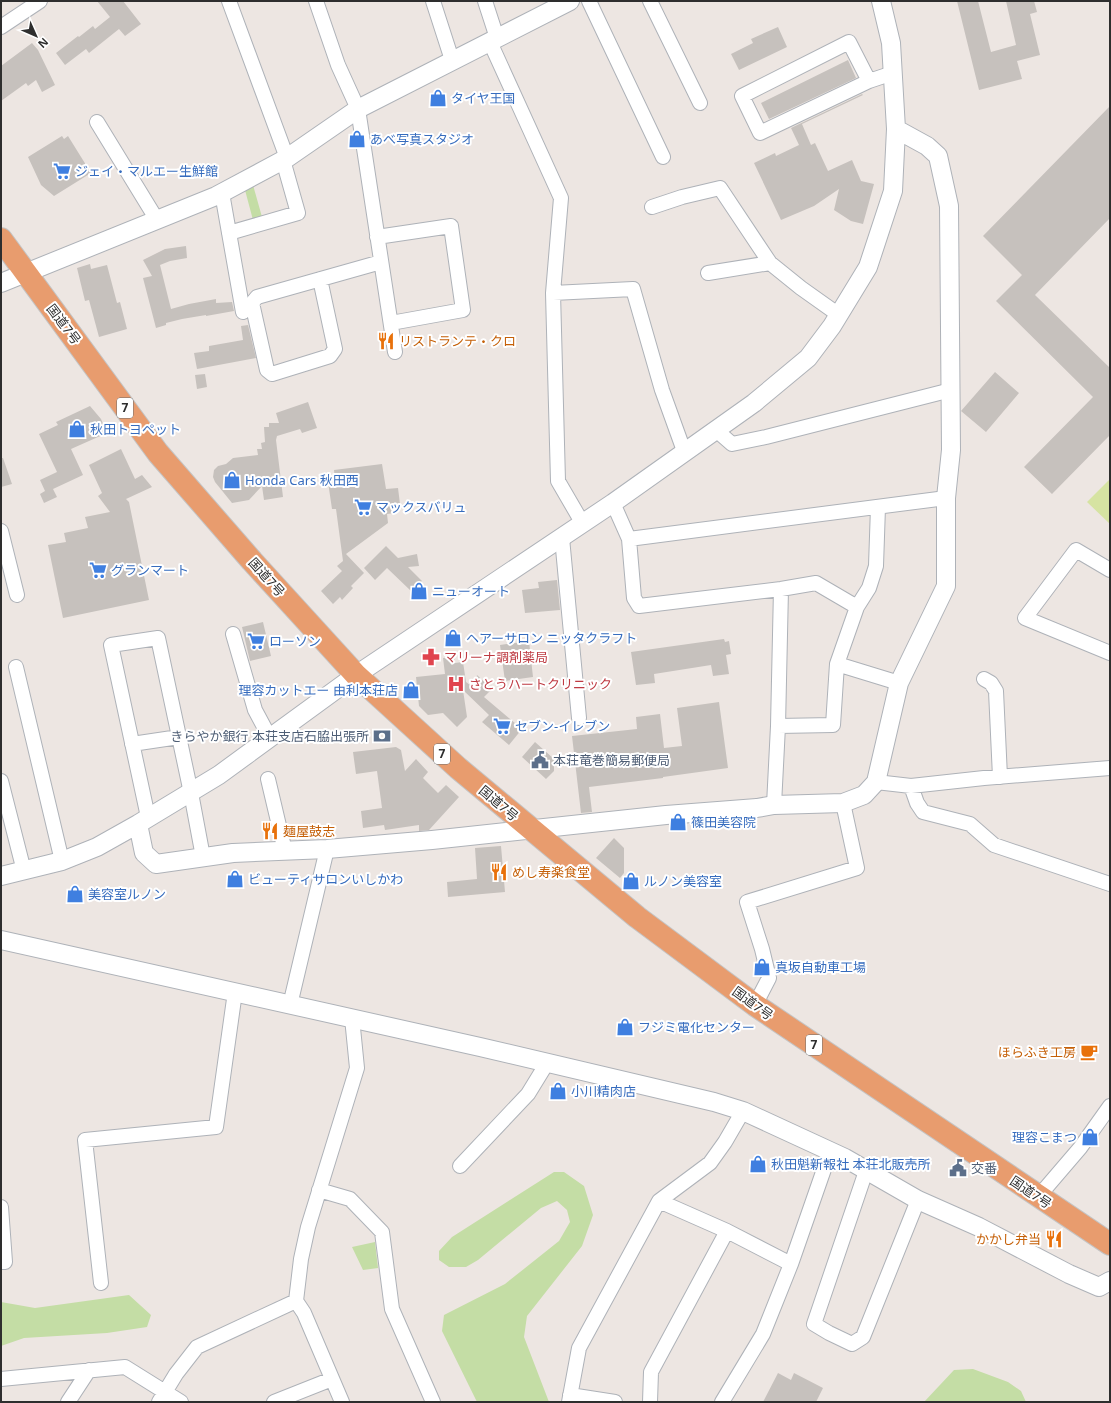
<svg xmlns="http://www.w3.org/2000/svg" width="1111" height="1403" font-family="'Noto Sans','Noto Sans JP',sans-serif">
<rect width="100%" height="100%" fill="#ede6e2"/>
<!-- green -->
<path fill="#c4dda5" d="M253,185L262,217L253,220L245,190Z
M554,1172H564L584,1186L593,1215L582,1246L527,1316L524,1337L549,1402H477L442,1331L444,1315L505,1284L559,1241L570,1222L567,1210L557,1201L541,1208L478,1260L466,1267H449L439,1260V1251L452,1237Z
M375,1242L378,1268L363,1270L352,1247Z
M129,1295L151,1315L147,1327L107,1333L24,1338L1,1346V1302L35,1308Z
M973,1369L1008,1382L1021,1391L1026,1402H924L954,1370Z"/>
<!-- pitch -->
<path fill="#d6e3a2" d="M1110,479V524L1087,502Z"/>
<!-- building -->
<path fill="#c6c1bd" d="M97,1H123L141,24L125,36L119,29L89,53L86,49L65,65L56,53L78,36L79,37L93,26L95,29L110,17Z
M957,1H978L991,52L1016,45L1006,1H1034L1037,12L1030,14L1040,55L1017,61L1022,79L979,90Z
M778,27L787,47L739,70L731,54L753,43L751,39Z
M32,43L38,50L55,85L42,92L36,80L28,86L26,83L1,101V66Z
M848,60L856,78L769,119L761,103Z
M862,94L863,95L802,124L811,145L815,143L828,171L852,160L861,181L874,184L863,224L851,221L834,210L839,189L814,206L781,220L754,163L775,153L776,156L799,145L791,128Z
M1110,106V218L1035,295L1110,368V435L1052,494L1024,467L1093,397L996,301L1022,275L983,236Z
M62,136L64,139L68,136L91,173L54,196L41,185L28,157Z
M186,246L187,258L170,261L160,265L171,309L189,304L216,299V303L232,302L234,311L206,316V315L182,319L166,323V325L156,328L143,278L152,276L143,260L165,249Z
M90,264L91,269L107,265L117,303L120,302L127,329L99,337L89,300L85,301L77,268Z
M248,325L256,358L197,369L194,353L209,351V346L243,340L241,326Z
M995,372L1019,393L986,432L961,411Z
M205,374L207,387L197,389L195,375Z
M308,402L317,428L302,433L300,429L277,436L276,440L283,497L264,500L262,486L249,500L232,503L215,482L213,477L214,470L218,466L226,464L233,458L258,455L257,449H262L261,443L265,442L264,427H269V423H279L276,413Z
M90,406L101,419L107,433L71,449L83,475L53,489L57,497L44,503L40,494L45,491L40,480L57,472L39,434L58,425L56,422Z
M121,449L135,479L142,475L152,487L126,499L129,502L149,600L63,618L48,545L66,542L64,533L88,528L85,517L110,512L98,496L102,493L89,465Z
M1,458H3L12,484L1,487Z
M382,464L386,489L398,488L400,504L394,505L395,513L387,514L388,523L346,554L364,573L351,586L353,588L342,600L340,597L333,604L321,591L342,571L337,566L343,561L336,509H332L328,482L335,481L334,470Z
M386,546L398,558L417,554L419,566L408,567L422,581L411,591L387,568L375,580L364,568Z
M557,580L560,610L525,613L522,590L539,588L538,582Z
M263,622L271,656L250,661L242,627Z
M724,639L725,642L729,641L731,654L726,655L729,674L713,676L711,665L654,674L655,683L636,685L631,652Z
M529,641L533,677L505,681L500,645Z
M454,657L455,663L463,662L466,682L474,688L477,675L492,689L484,697L522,729L509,745L482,722L489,715L463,690L467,717L457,727L443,713L428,715L419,706L416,677L445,674L443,658Z
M719,702L728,768L663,777V778L589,787L592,812L581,813L572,736L637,729L636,717L660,714L664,748L682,746L677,708Z
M535,742L554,759V771L546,779L522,757Z
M396,747L401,750L405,771L416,759L428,772L423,778L438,793L446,785L459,797L429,830L419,831V825L385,830L384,825L363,828L361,811L382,808L377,771L356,774L353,752Z
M614,838L624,848V873L620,878L596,858Z
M501,846L505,892L448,897L447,882L477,879L475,848Z
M778,1373L791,1380L794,1373L823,1388L816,1402H763Z"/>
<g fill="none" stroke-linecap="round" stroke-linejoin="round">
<!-- minor casing -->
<g stroke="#aeb2b8" stroke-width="16">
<path id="minor" d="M229,1L287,158
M316,1L338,65L358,109L395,352
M433,1L452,60
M485,1L497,38
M589,1L663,157
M650,1L700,103
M1,27L40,1
M490,42L561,198L553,293L558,481L583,524
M869,81L849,42L742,96L760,133L869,81L893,73
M97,122L157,220
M222,193L243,312
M652,207L682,197L720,188L770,263L801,288L839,315
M229,233L298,213L283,160
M377,237L451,226L463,310L391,323
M708,273L770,263
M320,279L335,349L330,356L272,374L267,370L252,303L257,297L381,262
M553,293L633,289L662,390L684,451
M716,430L732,444L766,437L951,390
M613,503L629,539
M878,507L876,566L869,588L857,607L816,583L781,589L639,606L634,598L629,539L946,498
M1,531L17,595
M562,538L579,718
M1110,570L1076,550L1025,618L1110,653
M781,589L778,726L833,725L837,664L857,607
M233,634L255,710L270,738
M837,664L899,683
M16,667L62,861
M984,679L991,683L996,691L1000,777
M132,744L179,737
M268,779L285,851
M1,781L24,871
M876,782L911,786L984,778L1110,768
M911,786L917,803L923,812L970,824L994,845L1110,884
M774,805L778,726
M148,817L111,645L158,638L191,793L203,857
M290,1005L327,849
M755,1005L769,978L762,949L747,902L857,868L843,803
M460,1166L528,1094L547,1063
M866,1171L814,1324L829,1333L852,1344L863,1337L918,1200
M319,1190L350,1199L382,1232L392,1309L433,1402
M1038,1197L1080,1148L1110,1106
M659,1201L727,1231
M1,1207L5,1262H1
M101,1283L85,1140L216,1127L235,992
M1,1379L125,1367L181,1402
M570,1395L615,1402
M68,1402L89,1370
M159,1402L176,1374L197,1347L296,1301
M274,1402L332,1379
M342,1402L304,1313L296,1301L301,1259L308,1227L357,1068L352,1018
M569,1402L579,1348L659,1201L710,1163L725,1142L743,1111
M650,1402L651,1372L727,1231L791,1264L830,1152
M722,1402L763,1334L791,1264"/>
</g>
<!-- tertiary casing -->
<g stroke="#aeb2b8" stroke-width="20">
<path id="tertiary" d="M1,283L216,196L287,158L358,109L570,1
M138,824L144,853L156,864L233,853L327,849L432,840L666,815L757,808L774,805L843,803L864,795L876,782L899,683L946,586V498L951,450L949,206L938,156L927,146L896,129
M1,876L62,861L97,847L138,824L219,775L356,675L613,503L754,403L808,358L832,326L868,267L893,191L896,129L891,43L881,1
M1,940L480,1047L714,1102L743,1111L845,1158L918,1200L979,1227L1069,1274L1099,1287L1110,1281"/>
</g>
<!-- trunk casing -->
<g stroke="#c4c4c4" stroke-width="24">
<path id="trunk" d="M1,239L158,453L252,561L356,675L458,768L637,917L755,1005L1110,1244"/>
</g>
<!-- minor -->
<use href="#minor" stroke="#fff" stroke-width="14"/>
<!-- tertiary -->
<use href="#tertiary" stroke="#fff" stroke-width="18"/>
<!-- trunk -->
<use href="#trunk" stroke="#e89c6e" stroke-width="22"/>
</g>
<!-- icons -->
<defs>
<g id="shop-bare" transform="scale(1.38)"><path d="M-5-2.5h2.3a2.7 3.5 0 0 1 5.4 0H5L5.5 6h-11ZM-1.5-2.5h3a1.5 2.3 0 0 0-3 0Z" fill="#3f7fe0" stroke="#fff" stroke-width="2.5" paint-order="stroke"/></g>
<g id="supermarket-bare" transform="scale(1.38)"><path d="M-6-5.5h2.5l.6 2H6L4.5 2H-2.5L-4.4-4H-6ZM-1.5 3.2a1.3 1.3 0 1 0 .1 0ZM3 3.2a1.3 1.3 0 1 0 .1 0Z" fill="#3f7fe0" stroke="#fff" stroke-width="2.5" paint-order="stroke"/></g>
<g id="restaurant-bare" transform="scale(1.38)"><path d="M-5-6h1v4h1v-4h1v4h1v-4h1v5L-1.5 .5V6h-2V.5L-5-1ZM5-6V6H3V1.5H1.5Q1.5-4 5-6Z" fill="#e8710a" stroke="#fff" stroke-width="2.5" paint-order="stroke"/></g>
<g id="pharmacy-bare" transform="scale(1.38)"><path d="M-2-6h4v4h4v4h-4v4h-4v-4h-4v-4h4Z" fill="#e0444e" stroke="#fff" stroke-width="2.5" paint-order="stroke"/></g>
<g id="hospital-bare" transform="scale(1.38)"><path d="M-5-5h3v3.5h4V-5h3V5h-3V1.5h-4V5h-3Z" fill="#e0444e" stroke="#fff" stroke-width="2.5" paint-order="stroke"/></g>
<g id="bank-bare" transform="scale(1.38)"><path d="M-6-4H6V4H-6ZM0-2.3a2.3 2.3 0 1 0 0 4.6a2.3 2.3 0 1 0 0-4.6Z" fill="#5c6f8a" stroke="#fff" stroke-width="2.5" paint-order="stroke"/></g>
<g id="civic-bare" transform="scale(1.38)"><path d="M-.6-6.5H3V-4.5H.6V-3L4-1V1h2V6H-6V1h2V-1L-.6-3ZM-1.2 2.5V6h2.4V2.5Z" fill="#5c6f8a" stroke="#fff" stroke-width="2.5" paint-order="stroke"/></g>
<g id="cafe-bare" transform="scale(1.38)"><path d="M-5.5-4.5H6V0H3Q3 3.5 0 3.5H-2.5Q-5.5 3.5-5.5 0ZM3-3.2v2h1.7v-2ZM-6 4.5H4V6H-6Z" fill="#e8710a" stroke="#fff" stroke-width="2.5" paint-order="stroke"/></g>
</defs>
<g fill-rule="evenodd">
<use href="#shop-bare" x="438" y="98"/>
<use href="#shop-bare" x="357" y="139"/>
<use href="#supermarket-bare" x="62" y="171"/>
<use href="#restaurant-bare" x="386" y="341"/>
<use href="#shop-bare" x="77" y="429"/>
<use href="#shop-bare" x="232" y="480"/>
<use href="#supermarket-bare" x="363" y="507"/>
<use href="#supermarket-bare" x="98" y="570"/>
<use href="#shop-bare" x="419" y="591"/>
<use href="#shop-bare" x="453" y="638"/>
<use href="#supermarket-bare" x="256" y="641"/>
<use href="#pharmacy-bare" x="431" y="657"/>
<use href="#hospital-bare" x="456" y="684"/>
<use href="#shop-bare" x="411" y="690"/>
<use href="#supermarket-bare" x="502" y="726"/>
<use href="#bank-bare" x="382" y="736"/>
<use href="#civic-bare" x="540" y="760"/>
<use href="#shop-bare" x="678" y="822"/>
<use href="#restaurant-bare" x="270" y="831"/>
<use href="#restaurant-bare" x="499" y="872"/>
<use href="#shop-bare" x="235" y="879"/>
<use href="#shop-bare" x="631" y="881"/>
<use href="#shop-bare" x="75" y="894"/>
<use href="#shop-bare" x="762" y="967"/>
<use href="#shop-bare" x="625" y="1027"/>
<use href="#cafe-bare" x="1089" y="1052"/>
<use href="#shop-bare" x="558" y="1091"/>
<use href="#shop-bare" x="1090" y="1137"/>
<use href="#shop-bare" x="758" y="1164"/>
<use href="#civic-bare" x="958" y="1168"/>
<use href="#restaurant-bare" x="1054" y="1239"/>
</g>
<g text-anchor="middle" stroke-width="4" stroke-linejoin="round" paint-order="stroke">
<!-- shield labels -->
<g fill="#fff" stroke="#6d6d6d" stroke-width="1">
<rect x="117" y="398" width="16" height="20" rx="3"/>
<rect x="434" y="744" width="16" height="20" rx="3"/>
<rect x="806" y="1035" width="16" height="20" rx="3"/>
</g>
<g font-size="12" font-weight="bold" fill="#2e2e2e">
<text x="125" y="412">7</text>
<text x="442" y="758">7</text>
<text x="814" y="1049">7</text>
</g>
<!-- shop labels -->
<g font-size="13" fill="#366cbe" stroke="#fff" text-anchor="start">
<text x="451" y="103">タイヤ王国</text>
<text x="370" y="144">あべ写真スタジオ</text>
<text x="75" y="176">ジェイ・マルエー生鮮館</text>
<text x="90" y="434">秋田トヨペット</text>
<text x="245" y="485">Honda Cars 秋田西</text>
<text x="376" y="512">マックスバリュ</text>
<text x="111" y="575">グランマート</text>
<text x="432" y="596">ニューオート</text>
<text x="466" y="643">ヘアーサロン ニッタクラフト</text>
<text x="269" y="646">ローソン</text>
<text x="398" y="695" text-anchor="end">理容カットエー 由利本荘店</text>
<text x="515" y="731">セブン-イレブン</text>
<text x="691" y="827">篠田美容院</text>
<text x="248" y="884">ビューティサロンいしかわ</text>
<text x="644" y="886">ルノン美容室</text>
<text x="88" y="899">美容室ルノン</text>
<text x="775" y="972">真坂自動車工場</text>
<text x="638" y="1032">フジミ電化センター</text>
<text x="571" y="1096">小川精肉店</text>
<text x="1077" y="1142" text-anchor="end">理容こまつ</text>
<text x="771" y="1169">秋田魁新報社 本荘北販売所</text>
</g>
<!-- street labels -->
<g font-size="13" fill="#2e2e2e" stroke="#fff">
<text transform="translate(64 324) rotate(53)" y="5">国道7号</text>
<text transform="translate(267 577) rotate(48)" y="5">国道7号</text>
<text transform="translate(499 803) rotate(40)" y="5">国道7号</text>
<text transform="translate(753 1003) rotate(36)" y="5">国道7号</text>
<text transform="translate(1031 1192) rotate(34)" y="5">国道7号</text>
</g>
<!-- food labels -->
<g font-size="13" fill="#c56008" stroke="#fff" text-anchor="start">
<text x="399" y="346">リストランテ・クロ</text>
<text x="283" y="836">麺屋鼓志</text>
<text x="512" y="877">めし寿楽食堂</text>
<text x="1076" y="1057" text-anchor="end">ほらふき工房</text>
<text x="1041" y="1244" text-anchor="end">かかし弁当</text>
</g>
<!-- health labels -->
<g font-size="13" fill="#be3a42" stroke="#fff" text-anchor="start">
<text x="444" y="662">マリーナ調剤薬局</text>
<text x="469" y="689">さとうハートクリニック</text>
</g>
<!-- service labels -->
<g font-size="13" fill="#4e5e75" stroke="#fff" text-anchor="start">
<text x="369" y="741" text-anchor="end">きらやか銀行 本荘支店石脇出張所</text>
<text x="553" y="765">本荘竜巻簡易郵便局</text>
<text x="971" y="1173">交番</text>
</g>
</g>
<!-- border -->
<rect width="1111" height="1403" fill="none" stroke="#2e2e2e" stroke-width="4"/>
<!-- north arrow -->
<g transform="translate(36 36) rotate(135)" stroke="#ffffff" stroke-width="3" paint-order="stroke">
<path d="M0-3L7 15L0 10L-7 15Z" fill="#2e2e2e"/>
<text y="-6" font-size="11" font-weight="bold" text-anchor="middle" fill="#2e2e2e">N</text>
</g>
</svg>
